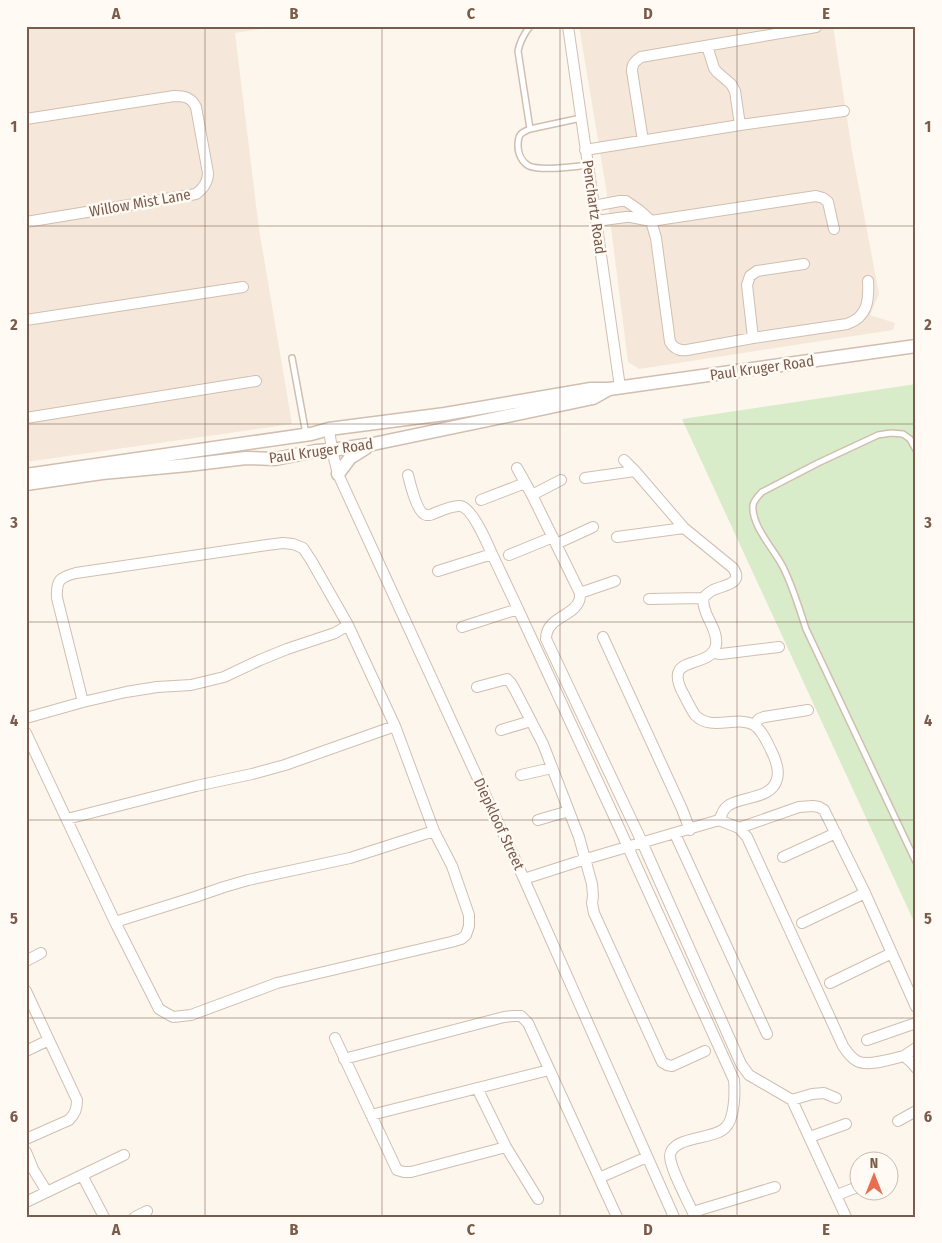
<svg xmlns="http://www.w3.org/2000/svg" width="942" height="1243" font-family="'Fira Sans Condensed',sans-serif">
<rect width="100%" height="100%" fill="#fdf6ec"/>
<!-- residential -->
<path fill="#f5e8da" d="M26,26H280L235,33L259,229L292,424L26,462Z
M579,26H833L852,151L879,294L870,315L895,323L893,330L639,369L628,362L606,188Z"/>
<!-- green -->
<path fill="#d8ecc9" d="M916,384V926L682,419Z"/>
<g fill="none" stroke-linecap="round" stroke-linejoin="round">
<!-- service casing -->
<g stroke="#d1beb0" stroke-width="8">
<path id="service" d="M581,118L530,129C520,133 518,135 518,146C518,154 522,162 529,166C541,171 573,167 588,165
M530,129L518,51C520,41 524,34 530,26
M292,358L306,434
M916,450L910,439L903,434L891,433L878,435L818,463L762,492C758,496 754,500 753,505C751,526 774,549 783,567C793,587 799,608 806,629L916,862"/>
</g>
<!-- minor casing -->
<g stroke="#d1beb0" stroke-width="12">
<path id="minor" d="M568,26L620,387
M707,46L714,68L717,72L731,84L735,91L740,125
M26,119L174,96C184,96 191,97 196,107L208,173C208,182 204,188 196,194L26,222
M643,141L632,71C632,64 635,61 641,57L816,27
M585,150L740,125L844,111
M593,206L620,201H626L639,210L651,221L656,238L670,342C674,349 680,351 687,350L753,338L847,324C868,317 869,300 868,281
M596,221L626,217H631L651,221L816,196L823,198L828,202L834,229
M26,320L243,287
M753,338L747,285L750,276L757,271L804,264
M26,418L256,381
M329,429L332,450L338,474L524,879L674,1217
M624,460L635,471L684,528L733,568C744,584 724,585 713,590C709,592 706,595 703,598C703,603 704,608 706,613C710,623 718,634 716,645C711,671 660,652 684,695C687,701 691,709 695,715C711,732 737,715 754,725C762,730 767,742 771,750C775,758 780,769 777,779C772,799 744,796 729,805C723,808 722,815 719,820
M517,468L532,495L580,593C580,596 580,599 579,601C573,617 546,617 546,639L642,842L741,1064L749,1075L792,1100L812,1094L824,1093L836,1098
M408,475C410,483 417,513 426,515C427,515 429,515 430,515C438,512 452,505 460,506C472,507 487,543 492,554
M585,478L635,471
M532,495L561,480
M481,500L525,483
M617,537L684,528
M556,544L593,527
M509,555L553,537
M438,571L492,554L518,609
M580,593L615,581
M649,599L703,598
M462,627L518,609L612,812L734,1080C735,1092 735,1119 725,1128C713,1140 671,1136 670,1156C670,1169 689,1203 695,1217
M603,637L682,809L690,830
M713,653L721,654L779,647
M477,687L507,679L511,683L515,690L543,744L579,837L592,884L593,896L592,903L594,913L662,1062L667,1065L672,1066L705,1051
M26,718L83,702L126,692L157,687L191,685L224,677L260,660L287,649L335,633L348,625
M754,725L759,719L764,717L808,710
M501,730L531,721
M26,733L115,922L159,1009L173,1017L191,1015L277,983L451,942L461,939L466,935L469,926V915L452,866L434,831L395,726L348,625L311,560L303,548L293,544L283,543L267,545L76,573C60,577 56,580 57,598L83,702
M521,775L552,768
M67,819L196,786L252,774L285,765L395,726
M538,820L569,811
M739,828L799,807L813,806L819,807L824,810L865,893L916,1007
M675,834L767,1034
M783,857L836,833
M524,879L586,859L719,820L739,828L747,837L843,1046C847,1052 850,1057 857,1061C867,1067 892,1059 904,1056L912,1063L916,1068
M115,922L195,897L224,887L248,880L350,858L434,831
M802,923L865,893
M26,961L41,953
M830,983L892,953
M26,991L77,1100C77,1109 75,1114 69,1120L26,1139
M335,1038L397,1170L404,1172H411L506,1147
M867,1040L916,1023
M26,1051L49,1040
M904,1056L916,1048
M344,1059L504,1017L513,1016H521L528,1023L617,1217
M477,1088L506,1147L538,1199
M792,1100L846,1217
M371,1115L549,1070
M898,1121L916,1111
M810,1137L846,1124
M26,1152L33,1169L47,1192
M82,1175L104,1217
M599,1178L647,1157
M837,1195L860,1186
M26,1202L124,1155
M693,1212L775,1187
M135,1217L147,1211"/>
</g>
<!-- tertiary casing -->
<g stroke="#d1beb0" stroke-width="15">
<path id="tertiary" d="M338,474L350,458L366,448
M26,475L311,434L329,429L445,414L591,389H609L916,346
M26,484L102,473L188,465L246,458L275,459L316,451L332,450L373,444L593,398L609,389"/>
</g>
<!-- service -->
<use href="#service" stroke="#fff" stroke-width="5"/>
<!-- minor -->
<use href="#minor" stroke="#fff" stroke-width="10"/>
<!-- tertiary -->
<use href="#tertiary" stroke="#fff" stroke-width="12"/>
</g>
<!-- grid -->
<path fill="none" stroke="#7a5c4d" stroke-width="1" stroke-opacity="0.55" d="M205,26V1217M382,26V1217M560,26V1217M737,26V1217M26,226H916M26,424H916M26,622H916M26,820H916M26,1018H916"/>
<g text-anchor="middle" stroke-width="5" stroke-linejoin="round" paint-order="stroke">
<!-- street labels -->
<g font-size="15" fill="#7a5c4d" stroke="#fffaf3">
<text transform="translate(140 203) rotate(-10)" y="5">Willow Mist Lane</text>
<text transform="translate(594 207) rotate(82)" y="5">Penchartz Road</text>
<text transform="translate(762 368) rotate(-8)" y="5">Paul Kruger Road</text>
<text transform="translate(321 451) rotate(-8)" y="5">Paul Kruger Road</text>
<text transform="translate(499 824) rotate(65)" y="5">Diepkloof Street</text>
</g>
</g>
<!-- border -->
<rect width="942" height="1243" fill="none" stroke="#fffaf3" stroke-width="55"/>
<!-- north arrow -->
<g transform="translate(874 1176)"><circle r="24" fill="#fffaf3" stroke="#cabbb1"/>
<path d="M0-4L9 19L0 12L-9 19Z" fill="#e76f51"/>
<text y="-8" font-size="14" font-weight="bold" text-anchor="middle" fill="#7a5c4d">N</text>
</g>
<rect x="28" y="28" width="886" height="1188" fill="none" stroke="#7a5c4d" stroke-width="2"/>
<g font-size="16" text-anchor="middle" font-weight="bold" fill="#7a5c4d">
<text x="116" y="19">A</text>
<text x="294" y="19">B</text>
<text x="471" y="19">C</text>
<text x="648" y="19">D</text>
<text x="826" y="19">E</text>
<text x="14" y="132">1</text>
<text x="928" y="132">1</text>
<text x="14" y="330">2</text>
<text x="928" y="330">2</text>
<text x="14" y="528">3</text>
<text x="928" y="528">3</text>
<text x="14" y="726">4</text>
<text x="928" y="726">4</text>
<text x="14" y="924">5</text>
<text x="928" y="924">5</text>
<text x="14" y="1122">6</text>
<text x="928" y="1122">6</text>
<text x="116" y="1235">A</text>
<text x="294" y="1235">B</text>
<text x="471" y="1235">C</text>
<text x="648" y="1235">D</text>
<text x="826" y="1235">E</text>
</g>
</svg>
